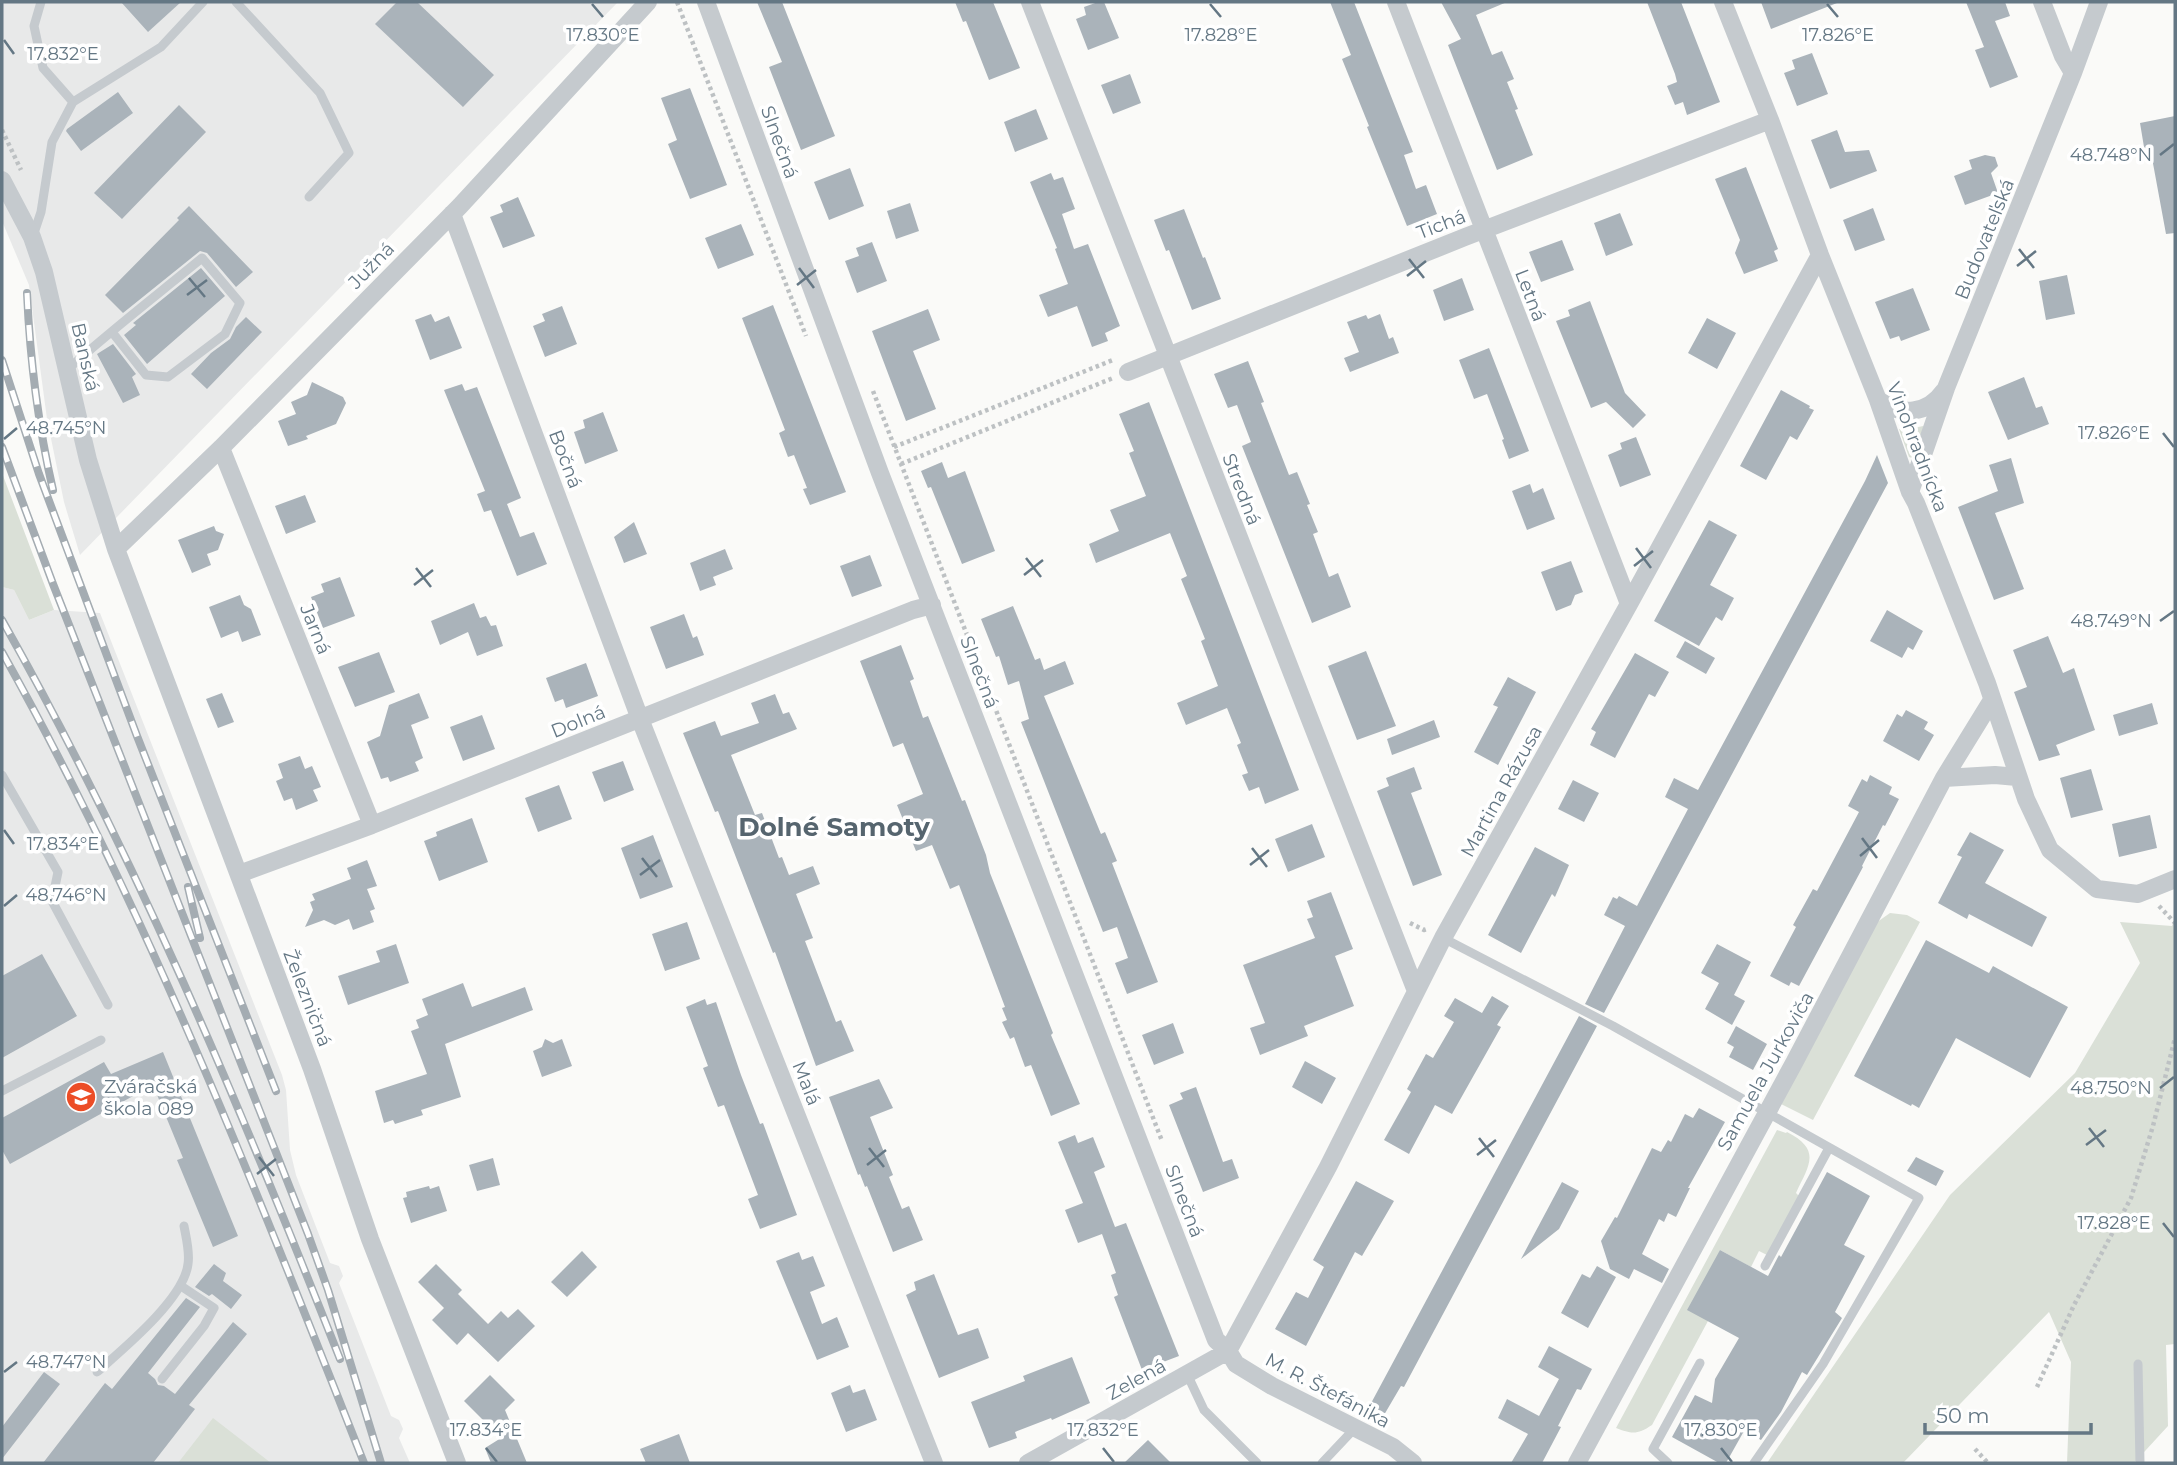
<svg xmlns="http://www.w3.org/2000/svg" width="2177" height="1465" font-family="Montserrat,sans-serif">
<rect width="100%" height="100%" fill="#fafaf8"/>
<!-- built -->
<path fill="#e8e9e9" d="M2,2H618L80,555L64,502L47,419L29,285L2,221Z
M2,587L14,590L29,620L54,610L100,613L282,1075L286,1090L290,1150L296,1175L330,1263L339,1266L343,1276L339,1283L391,1416L399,1420L403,1429L399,1438L410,1463H2Z"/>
<!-- green -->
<path fill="#dae0d7" d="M1923,426L1924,428L1912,458L1909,457L1899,429L1906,430Z
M2,473L54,610L29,620L14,590L2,587Z
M1890,913L1907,915L1920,922L1813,1120L1779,1103L1873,925Z
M2175,918V1344L2166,1345L2168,1426L2134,1463H2067L2071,1362L2049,1312L1903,1463H1767L1950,1195L2075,1073L2140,963L2120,922L2172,926Z
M1777,1130L1786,1133L1787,1132C1822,1150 1809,1165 1796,1193L1799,1196L1767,1255L1759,1251L1751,1267L1720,1250L1708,1321L1652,1425C1637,1435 1632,1434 1616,1428Z
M213,1418L271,1463H178Z"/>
<!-- building -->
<path fill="#aab3ba" d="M121,2H181L148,32Z
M397,2H417L494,75L463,107L375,24Z
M757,2H782L835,136L801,150L769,67L782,62Z
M955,2H993L1020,68L989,80L966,21L963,22Z
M1098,2H1104L1119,38L1088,50L1076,19L1086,15L1084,7Z
M1330,2H1354L1413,152L1404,155L1416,189L1426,185L1437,214L1407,226L1367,127L1369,126L1342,59L1351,55Z
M1441,2H1507L1476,15L1492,55L1502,51L1514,79L1507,82L1518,109L1515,110L1533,155L1497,170L1448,45L1461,39Z
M1647,2H1681L1720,102L1687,115L1683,102L1675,105L1667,86L1677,82L1675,74Z
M1761,2H1836L1837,3L1771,29Z
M1966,2H2005L2010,16L1995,21L2018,77L1990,88L1975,50L1984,47Z
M1812,53L1828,94L1797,106L1784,73L1795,69L1792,60Z
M1130,74L1141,103L1113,114L1101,85Z
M690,88L727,185L690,199L668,144L677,140L661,98Z
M118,92L133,113L81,151L66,131L67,129Z
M179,105L206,132L122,219L94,193Z
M1036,109L1048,139L1015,152L1004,122Z
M2175,116V233L2166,234L2152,158L2146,159L2140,123Z
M1837,130L1845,152L1869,150L1877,171L1830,189L1811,140Z
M1985,155L1995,157L1998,166L1991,173L1998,193L1965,205L1954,176L1972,169L1969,160Z
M1746,167L1778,249L1774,251L1778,261L1744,274L1735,253L1740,240L1715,179Z
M850,168L864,206L829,220L814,182Z
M1051,173L1054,180L1063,177L1075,209L1062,214L1074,249L1088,244L1120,326L1105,333L1108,341L1092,347L1077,306L1048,317L1039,295L1068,284L1055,249L1057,248L1030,182Z
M518,197L535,236L503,248L490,217L503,212L500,205Z
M910,203L919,231L896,239L887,211Z
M189,206L253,272L236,287L207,253L200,251L123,313L105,295L179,220L177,218Z
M1873,208L1885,240L1855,251L1843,220Z
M1184,209L1203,258L1205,257L1221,299L1192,310L1169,250L1166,251L1154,220Z
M1620,213L1633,245L1606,256L1594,223Z
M741,224L754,255L718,269L705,238Z
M1562,240L1574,270L1541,282L1529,252Z
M872,242L887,281L857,293L845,261L859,256L856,248Z
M201,268L225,296L147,364L124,335L136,325L133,323Z
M2067,275L2075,314L2046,320L2039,281Z
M1462,278L1474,310L1444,321L1433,290Z
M1913,288L1930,330L1901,341L1899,336L1890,339L1875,302Z
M1590,301L1625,393L1646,415L1633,428L1606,402L1591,408L1556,321L1570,316L1568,310Z
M773,305L846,492L810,505L803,489L807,488L794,455L788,457L779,433L785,430L742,318Z
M562,306L577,344L545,357L533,326L545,321L542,314Z
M928,309L940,340L913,351L936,409L906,421L872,331Z
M431,314L435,322L449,316L462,348L430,360L415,320Z
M1380,314L1389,339L1393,337L1399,353L1350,372L1344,358L1359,352L1347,322L1366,315L1368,319Z
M246,317L262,332L207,389L191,374L211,353L230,339L236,327Z
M1707,318L1736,333L1717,369L1688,353Z
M113,344L136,374L132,377L140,395L123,403L97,354Z
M1489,348L1529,451L1509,459L1502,440L1504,439L1487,394L1474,399L1459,360Z
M1248,361L1264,402L1261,403L1289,475L1297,472L1310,504L1307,505L1318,532L1313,534L1329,577L1338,573L1351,607L1312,623L1242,446L1251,442L1237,405L1228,408L1214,374Z
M2024,377L2036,408L2042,406L2049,424L2008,440L1988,392Z
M312,382L343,397L346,403L336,424L306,436L308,439L288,446L278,421L296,414L291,402L307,395Z
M462,384L465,391L477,387L521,498L507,504L520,537L534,532L547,564L517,576L491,510L484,512L477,494L485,491L444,390Z
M1781,390L1810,406L1809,408L1814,410L1797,440L1790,436L1766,480L1740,466Z
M1149,402L1299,790L1265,804L1259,787L1249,791L1242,775L1248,773L1237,745L1241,743L1227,708L1186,725L1177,703L1218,686L1201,641L1205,639L1181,579L1187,576L1170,533L1096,563L1089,544L1119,531L1110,510L1146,496L1129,453L1134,451L1119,414Z
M603,412L618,451L585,464L574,432L585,428L583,420Z
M1636,437L1651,475L1620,487L1608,455L1622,449L1620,443Z
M1877,455L1888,483L1604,1013L1585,1004L1625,926L1604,915L1613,897L1617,899L1619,896L1637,906L1688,809L1665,797L1674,778L1698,790L1865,481Z
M2011,458L2024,503L1995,513L2024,589L1994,600L1958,507L1998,491L1989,465Z
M942,462L948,478L965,471L995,551L962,564L931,487L928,488L921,471Z
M1530,484L1533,493L1543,488L1555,519L1527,530L1512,491Z
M305,495L316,522L286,534L275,506Z
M1709,520L1737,535L1710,585L1734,598L1722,621L1716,617L1699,646L1654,621Z
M634,522L647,554L624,563L614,537Z
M214,526L216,531L224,534L218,550L207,554L211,565L192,573L178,540Z
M725,549L733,569L713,577L716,585L700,591L690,563Z
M870,555L882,586L852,597L840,566Z
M1571,561L1583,592L1575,595L1571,605L1556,611L1541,572Z
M340,577L355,616L323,628L311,597L324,592L321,584Z
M240,595L244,605L251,609L261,635L242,642L238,631L221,638L209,607Z
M474,603L480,618L486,616L491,626L496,625L503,646L477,656L468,632L440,645L431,621Z
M1013,606L1035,660L1040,658L1044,670L1065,661L1074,684L1044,696L1101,834L1105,832L1117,861L1112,863L1158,982L1127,994L1115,963L1128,958L1117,927L1103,932L1021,722L1029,719L1019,681L1008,685L999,656L996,657L981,619Z
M1887,610L1923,631L1913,650L1908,647L1902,658L1870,641Z
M684,614L693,638L697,636L704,655L666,669L650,627Z
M2048,636L2063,673L2074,668L2095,730L2056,745L2060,755L2039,761L2014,692L2027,687L2013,650Z
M1685,641L1715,658L1706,674L1676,657Z
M901,645L914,679L910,681L923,718L928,716L962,801L965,800L986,855L990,873L1053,1033L1051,1035L1080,1104L1051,1116L1031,1065L1025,1067L1014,1037L1010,1039L1002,1022L1007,1020L1002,1008L1005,1007L959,885L950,889L932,845L916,851L897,805L923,794L903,743L893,747L860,661Z
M1366,651L1396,726L1357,740L1328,666Z
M379,652L395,692L355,707L338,667Z
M1635,653L1669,672L1655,697L1649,694L1615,758L1590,745L1596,732L1591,729Z
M586,663L598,696L566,708L563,699L555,702L546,678Z
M1508,677L1536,692L1498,765L1474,752L1498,707L1493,705Z
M222,693L234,722L218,728L206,699Z
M419,693L429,718L411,725L423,758L415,762L419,771L390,782L388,777L381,779L367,742L380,736L389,705Z
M775,694L783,714L789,712L797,729L731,755L755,815L762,813L779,858L782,857L789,875L813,866L820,884L796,894L813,938L805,941L836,1022L841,1020L854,1051L816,1066L775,952L773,953L718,811L715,812L683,733L715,721L721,736L759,723L751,703Z
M2152,703L2158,724L2119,736L2113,715Z
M1906,710L1928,722L1924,729L1934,735L1919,761L1883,741L1897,714L1902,717Z
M482,715L495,749L463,761L450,727Z
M1434,720L1440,737L1392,755L1387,739Z
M300,756L305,769L312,766L321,787L313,790L318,801L296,810L292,798L284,801L276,781L283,778L278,764Z
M623,761L634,790L604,802L592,772Z
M1414,767L1422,789L1411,793L1442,875L1413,886L1377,791L1389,786L1386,778Z
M2091,769L2103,810L2071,818L2060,778Z
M1870,775L1892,787L1889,794L1899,799L1885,826L1883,825L1862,866L1863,867L1799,986L1791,982L1789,986L1770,976L1796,927L1793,925L1813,889L1817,891L1859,812L1848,806L1862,779L1867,782Z
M1573,780L1599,793L1584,822L1558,809Z
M559,785L572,819L538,832L525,798Z
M2150,815L2157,848L2119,857L2112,824Z
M472,818L488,862L439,881L424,841L437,836L436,832Z
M1312,824L1325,857L1288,872L1275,839Z
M1970,832L2004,850L1985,883L2047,917L2032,947L1969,914L1967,919L1938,903L1962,857L1957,855Z
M653,835L673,887L640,899L621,848Z
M1535,847L1569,865L1555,897L1552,894L1521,953L1488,935Z
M367,860L377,886L367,889L375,909L370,911L374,922L353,930L349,919L335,925L324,920L305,927L313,910L310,902L315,900L312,894L351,879L347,868Z
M1331,892L1353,949L1335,956L1354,1006L1304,1026L1308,1036L1260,1055L1250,1028L1265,1023L1243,965L1315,938L1307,919L1313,917L1307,901Z
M687,922L700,959L665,971L652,934Z
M1926,940L1989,973L1993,966L2068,1007L2030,1078L1956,1038L1919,1108L1912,1104L1911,1106L1854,1076Z
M396,944L409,983L348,1005L338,976L380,962L376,951Z
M1717,944L1751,962L1734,995L1745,1001L1732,1025L1705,1009L1719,983L1701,973Z
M42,954L77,1016L2,1058V976Z
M463,983L472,1007L525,987L533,1010L445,1044L461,1097L421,1110L423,1115L395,1124L393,1120L384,1123L375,1091L427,1074L411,1031L419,1028L416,1020L428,1015L422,999Z
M1492,996L1509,1006L1497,1025L1501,1027L1452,1114L1435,1105L1409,1154L1384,1140L1411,1092L1407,1089L1426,1054L1433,1058L1454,1022L1444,1016L1455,998L1482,1013Z
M705,999L707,1005L716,1002L741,1075L760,1124L763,1123L797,1215L760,1229L748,1199L758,1195L724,1105L718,1107L703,1068L708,1066L686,1007Z
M1579,1016L1597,1026L1404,1387L1401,1386L1384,1415L1369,1407Z
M1173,1023L1184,1053L1154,1065L1142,1035Z
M1736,1026L1767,1044L1753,1070L1729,1057L1734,1047L1727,1043Z
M545,1039L553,1043L562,1039L572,1066L542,1077L533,1051L542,1047Z
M163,1052L238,1236L213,1247L177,1160L183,1158L153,1085L10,1164L2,1150V1118L104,1062L111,1074Z
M1305,1061L1336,1078L1322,1104L1292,1087Z
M879,1079L893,1108L870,1117L893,1175L889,1177L902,1209L909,1206L923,1240L893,1252L867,1186L865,1187L860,1174L858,1175L829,1097Z
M1196,1087L1223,1162L1232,1159L1239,1178L1203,1192L1169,1105L1183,1099L1180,1093Z
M1699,1108L1725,1122L1688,1188H1690L1676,1217L1668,1213L1664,1222L1659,1219L1642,1254L1669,1269L1662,1283L1634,1269L1629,1279L1610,1269L1601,1241L1615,1217L1617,1218L1652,1148L1661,1152L1668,1140L1671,1142L1685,1114L1693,1118Z
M1075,1135L1078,1143L1093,1137L1105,1167L1094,1172L1115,1227L1126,1223L1179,1356L1142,1370L1114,1297L1118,1295L1111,1275L1116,1273L1102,1234L1078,1243L1065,1210L1083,1203L1058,1142Z
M1916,1157L1944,1171L1936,1186L1907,1171Z
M493,1158L500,1185L477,1191L469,1165Z
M1827,1172L1870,1196L1844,1245L1865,1256L1835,1312L1842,1318L1807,1375L1802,1372L1781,1412L1761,1440L1744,1431L1726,1463H1719L1672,1437L1695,1395L1712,1403L1715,1379L1739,1338L1687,1310L1720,1250L1768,1276L1779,1255L1781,1257Z
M1356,1181L1394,1201L1362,1256L1355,1252L1306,1346L1275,1329L1296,1292L1308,1298L1324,1267L1313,1260Z
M1562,1182L1579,1191L1559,1229L1521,1259Z
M429,1186L430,1189L439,1186L447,1211L411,1223L403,1198L407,1197L406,1192Z
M582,1251L597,1267L567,1297L551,1282Z
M799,1252L802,1260L813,1256L825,1286L810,1292L822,1324L837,1317L849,1347L817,1360L776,1261Z
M214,1264L226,1273L223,1281L242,1295L231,1309L212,1294L209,1296L195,1287Z
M436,1264L462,1290L458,1294L488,1324L501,1311L508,1318L518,1309L535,1326L498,1362L468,1333L457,1345L432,1320L444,1308L418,1282Z
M1597,1266L1616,1277L1588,1328L1561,1313L1582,1274L1590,1278Z
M934,1274L958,1335L978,1328L989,1358L939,1378L906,1295L916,1290L914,1282Z
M186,1298L200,1307L148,1373L155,1379L158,1385L164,1386L175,1394L233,1322L247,1334L189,1405L195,1409L153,1463H43L105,1383L112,1389Z
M1549,1346L1592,1369L1581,1390L1577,1389L1558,1426L1561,1427L1542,1463H1511L1528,1434L1498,1418L1507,1399L1539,1416L1559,1379L1538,1367Z
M1072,1357L1090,1403L1052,1420L1051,1418L1015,1432L1017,1438L989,1448L971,1402L1025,1381L1023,1376Z
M44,1372L60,1384L2,1459V1427Z
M490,1375L515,1400L505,1410L527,1463H491L485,1448L501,1438L464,1401Z
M850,1385L853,1393L865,1389L877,1420L846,1432L831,1393Z
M679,1434L690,1463H646L640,1449Z
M1148,1440L1171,1463H1124Z"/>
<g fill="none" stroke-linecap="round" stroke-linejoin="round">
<!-- path -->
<path stroke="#bdc1c3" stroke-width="4.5" stroke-dasharray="3.5 3.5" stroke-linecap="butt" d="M677,2L806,336
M2,130L21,170
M873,391L1162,1141
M894,447L1113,360
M901,464L1113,378
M2159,906L2175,923
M1410,923L1424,930L1427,929
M2037,1387L2074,1305L2131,1198L2153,1126L2175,1038
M1975,1449L1988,1463"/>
<!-- lane -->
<path stroke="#c5cace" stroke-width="9" d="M41,2L34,26L43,68L73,102
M236,2L320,93L349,153L309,197
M33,236L41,212L52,142L73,102L161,47L203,2
M67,370C110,331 157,295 202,258L240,303L225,334L168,377L146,375L112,332
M2,775L58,872L52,901L108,1005
M1443,938L1613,1026L1919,1198L1823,1364L1754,1463
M2,1091L101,1040
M1765,1266L1829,1148
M2138,1364L2140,1463
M97,1372C123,1349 184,1299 188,1264C190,1252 186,1237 184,1226
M1187,1374L1204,1410L1257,1463
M162,1379L204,1326L214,1308L181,1286
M1322,1463L1355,1428
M1668,1463L1653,1449L1700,1363"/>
<!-- street -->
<path stroke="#c5cace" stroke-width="18" d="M706,2L880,473L1216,1340L1228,1351L1236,1364L1272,1386L1393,1447L1413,1463
M1030,2L1416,991
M1396,2L1629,604
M1723,2L1770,120L1820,255L1878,400L1910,492L1916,503L1987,683L2026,799L2050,850L2097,889L2138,894L2175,879
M2042,2L2063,56L2073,73
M2,180L32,237L44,272L88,460L116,549L312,1069L370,1239L457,1463
M452,214L640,719L934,1463
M1128,372L1465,237L1770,120
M1878,400C1901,416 1927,415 1944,391
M221,448L372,825
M1910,492L1946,388L2073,73L2099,2
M116,549L221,448L460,206L648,2
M1944,778L1995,775L2017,777
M239,874L372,825L913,610L932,605
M1228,1351L1328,1167L1443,938L1629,604L1820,255
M1028,1463L1228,1351
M1577,1463L1794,1063L1944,778L1992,700"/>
<!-- rail casing -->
<g stroke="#a4acb2" stroke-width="8">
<path id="rail" d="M27,293C30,360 38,425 53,490
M2,360L39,474L137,736L276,1091
M2,447L53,584L308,1234L328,1290L381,1463
M2,620C136,857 240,1106 340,1359
M2,652C147,911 255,1187 364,1463
M188,887L200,938"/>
</g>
<!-- rail -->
<use href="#rail" stroke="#fff" stroke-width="5" stroke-dasharray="16" stroke-linecap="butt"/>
</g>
<!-- ticks -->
<path fill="none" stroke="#647784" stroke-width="2.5" d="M592,4L603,17M1210,4L1221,17M1827,4L1838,17M4,40L14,54M2160,155L2174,144M2019,249L2034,268M1409,259L1424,278M2017,266L2036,251M799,268L814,288M1407,276L1426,261M189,278L205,297M797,285L816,270M187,295L207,280M2163,433L2174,447M4,439L17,428M1636,548L1651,568M1026,558L1041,577M1634,566L1653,551M416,568L431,587M1024,575L1043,560M414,585L433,570M2160,621L2174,611M4,830L14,844M1862,838L1877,858M1252,848L1267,867M1860,856L1879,840M642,858L657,877M1250,865L1269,850M640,875L660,860M4,906L17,895M2160,1088L2174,1077M2089,1128L2104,1147M1479,1138L1494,1157M2086,1145L2106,1130M869,1148L884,1167M1477,1155L1496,1140M259,1157L274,1176M867,1165L886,1150M257,1174L276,1159M2163,1223L2174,1237M4,1372L17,1362M486,1448L497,1462M1103,1448L1114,1462M1721,1448L1732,1462"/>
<!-- icons -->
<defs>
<g id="university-disc" transform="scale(1.575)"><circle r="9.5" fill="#ec4d26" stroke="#fff"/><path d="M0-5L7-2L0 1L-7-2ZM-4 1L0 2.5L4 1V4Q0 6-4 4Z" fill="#fff"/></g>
</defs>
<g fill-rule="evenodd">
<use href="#university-disc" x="81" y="1097"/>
</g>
<g text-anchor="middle" stroke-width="7" stroke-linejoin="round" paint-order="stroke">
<!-- street labels -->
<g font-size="19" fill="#647784" stroke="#fff">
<text transform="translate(780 142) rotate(70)" y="7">Slnečná</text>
<text transform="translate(1441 224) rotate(-21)" y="7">Tichá</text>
<text transform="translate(1984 239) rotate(-68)" y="7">Budovateľská</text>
<text transform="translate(371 265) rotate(-46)" y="7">Južná</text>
<text transform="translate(1531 295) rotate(69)" y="7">Letná</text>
<text transform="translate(86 357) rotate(77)" y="7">Banská</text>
<text transform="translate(1918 447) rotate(69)" y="7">Vinohradnícka</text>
<text transform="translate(566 459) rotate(69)" y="7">Bočná</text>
<text transform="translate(1242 489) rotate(69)" y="7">Stredná</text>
<text transform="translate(316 629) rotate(68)" y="7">Jarná</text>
<text transform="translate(980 672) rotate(69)" y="7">Slnečná</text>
<text transform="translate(578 721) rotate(-22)" y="7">Dolná</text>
<text transform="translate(1501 791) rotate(-61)" y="7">Martina Rázusa</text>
<text transform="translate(308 998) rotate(69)" y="7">Železničná</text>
<text transform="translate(1765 1071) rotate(-61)" y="7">Samuela Jurkoviča</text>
<text transform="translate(807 1083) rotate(68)" y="7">Malá</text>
<text transform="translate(1185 1201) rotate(69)" y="7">Slnečná</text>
<text transform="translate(1136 1379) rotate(-29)" y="7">Zelená</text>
<text transform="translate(1328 1390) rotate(28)" y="7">M. R. Štefánika</text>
</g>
<!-- poi labels -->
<g font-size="19" fill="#647784" stroke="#fff" text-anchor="start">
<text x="104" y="1093">Zváračská<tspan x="104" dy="22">škola 089</tspan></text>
</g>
<!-- district labels -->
<g font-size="26" font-weight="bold" fill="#56656f" stroke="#fff">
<text x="834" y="836">Dolné Samoty</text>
</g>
</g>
<g font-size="18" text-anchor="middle" fill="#647784" stroke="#fff" stroke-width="7" stroke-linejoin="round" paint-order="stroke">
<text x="1221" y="41">17.828°E</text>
<text x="1838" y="41">17.826°E</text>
<text x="603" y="41">17.830°E</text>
<text x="63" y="60">17.832°E</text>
<text x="2111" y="161">48.748°N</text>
<text x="66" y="434">48.745°N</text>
<text x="2114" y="439">17.826°E</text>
<text x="2111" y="627">48.749°N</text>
<text x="63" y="850">17.834°E</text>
<text x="66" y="901">48.746°N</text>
<text x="2111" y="1094">48.750°N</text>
<text x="2114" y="1229">17.828°E</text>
<text x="66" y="1368">48.747°N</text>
<text x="486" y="1436">17.834°E</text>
<text x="1103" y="1436">17.832°E</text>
<text x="1721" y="1436">17.830°E</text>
</g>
<!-- border -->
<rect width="2177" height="1465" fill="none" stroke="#647784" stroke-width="7"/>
<!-- scale -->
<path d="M1925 1423v10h166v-10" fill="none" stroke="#647784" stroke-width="3.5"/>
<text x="1936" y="1423" font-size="21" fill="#647784" stroke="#ffffff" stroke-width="5" paint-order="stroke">50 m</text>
</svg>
